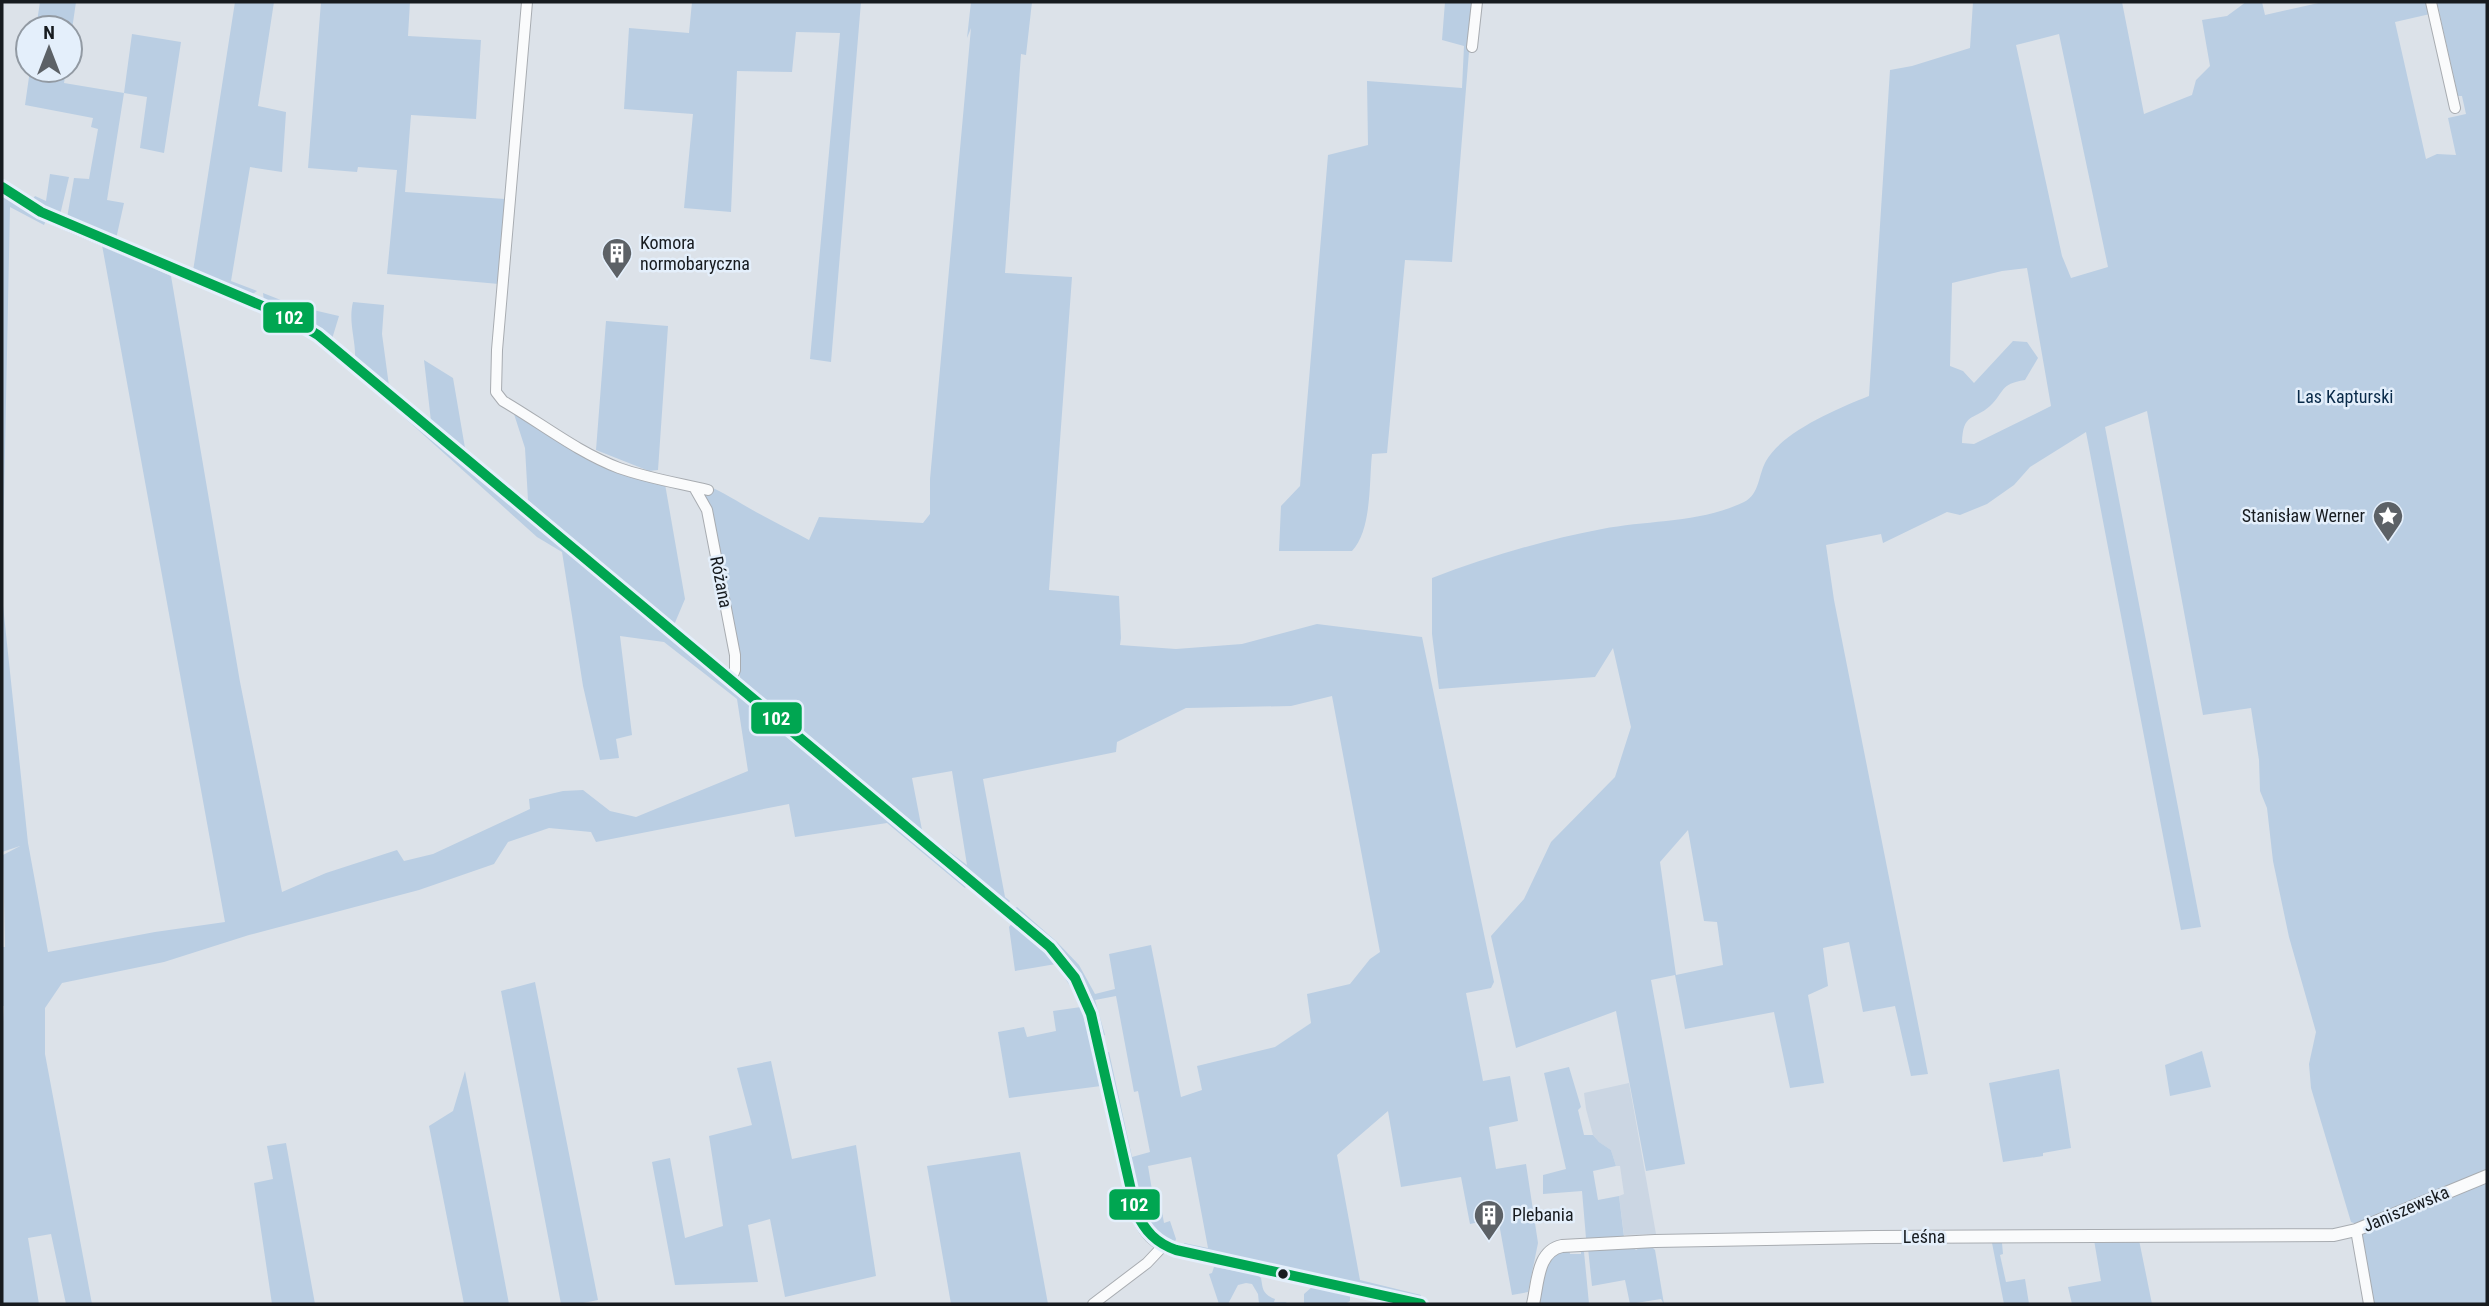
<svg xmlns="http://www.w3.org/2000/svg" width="2489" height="1306" font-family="'Roboto Condensed',sans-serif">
<rect width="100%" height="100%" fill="#dce2e9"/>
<!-- built -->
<path fill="#cbd6e3" d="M1629,1083L1656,1234L1624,1235L1619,1196L1624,1194L1620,1166H1616L1611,1150L1599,1142L1593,1135L1586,1109L1584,1093Z"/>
<!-- green -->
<path fill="#bacee3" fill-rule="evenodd" d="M40,2H76L70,43V28H36Z
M235,2H274L258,106L286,112L282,172L250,167L231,281L257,291L251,295L193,271Z
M321,2H410L408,36L481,40L476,119L411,115L405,192L505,199L499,284L387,274L397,170L358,167L357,172L308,168Z
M692,2H861L831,362L810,359L840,33L796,32L792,72L737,71L731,212L684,208L693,114L624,109L629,28L689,33Z
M971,2H1032L1026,55L1021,54L1005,273L1072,277L1049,590L1119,596L1121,638L1120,645L1176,649L1242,644L1317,624L1422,637L1494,982L1491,988L1466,993L1483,1081L1510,1076L1518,1121L1489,1127L1496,1169L1526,1164L1538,1243L1528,1292L1512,1295L1498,1218L1470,1224L1461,1177L1401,1187L1388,1111L1337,1155L1360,1280L1421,1295L1420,1300L1185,1248L1184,1243L1208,1248L1191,1157L1148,1166L1153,1196L1159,1195L1164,1223L1170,1221L1176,1239L1174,1244L1157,1238L1142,1214L1106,1053L1109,1052L1132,1157L1150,1152L1138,1091L1134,1092L1116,996L1095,1000L1105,1035L1102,1036L1089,992L1075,968L1012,910L1017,907L1057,942L1079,965L1095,994L1115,989L1109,954L1151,945L1181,1097L1202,1090L1197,1066L1275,1047L1311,1023L1307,994L1350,984L1370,959L1380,952L1332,696L1291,706L1186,708L1117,742L1116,752L983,779L1005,897L1010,901L1007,905L933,844L935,841L967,865L952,771L912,778L922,830L740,678V660L712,513L693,482C713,486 725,494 742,504C764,517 787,528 809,540L819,517L923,523L930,514V479L971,28L967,38Z
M1445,2H1473L1452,262L1405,260L1387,453L1372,454C1369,482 1372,530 1352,551H1279L1281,506L1300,486L1328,155L1368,145L1367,81L1462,88L1464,46L1442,40Z
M1973,2H2122L2144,114L2192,95L2196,80L2210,66L2202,20L2227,16L2246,2H2262L2265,15L2323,2H2426L2430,14L2395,22L2426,159L2437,154L2456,155L2448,118L2466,114L2462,96H2458L2437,2H2487V1304H2374L2356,1224L2351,1222L2311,1088L2309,1064L2316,1032L2289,937L2273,861L2267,808L2260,791L2259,760L2251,708L2203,715L2147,411L2105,427L2201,927L2181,930L2086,432L2030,467L2014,485L1987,504L1960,515L1947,512L1883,543L1881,534L1826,545L1834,600L1928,1074L1911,1076L1895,1006L1863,1012L1849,942L1823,948L1828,986L1808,995L1824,1083L1790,1088L1774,1012L1685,1029L1675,975L1651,980L1685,1164L1646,1171L1616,1011L1516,1048L1491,936L1524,899L1551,842L1615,777L1631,727L1613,648L1595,677L1439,689L1432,634V578C1487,557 1544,540 1602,529C1648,520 1701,523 1744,502C1760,494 1758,475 1766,461C1783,431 1839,408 1869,396L1890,70L1912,66L1970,48ZM2059,34L2108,267L2071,278L2062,256L2016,45ZM2027,268L2051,406L1974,444L1962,443C1963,412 1973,421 1990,406C2005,392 1999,384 2025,380L2038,358L2027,342L2013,341L1974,383L1963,371L1950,366L1952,283L2002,271ZM1688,830L1704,921L1717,922L1723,965L1676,975L1660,862Z
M132,34L181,42L164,153L140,148L147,97L124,93L107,200L124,203L116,239L67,218L74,178L89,179L98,129L91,127L93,118L25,105L30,70H66L64,83L124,93Z
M50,174L69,177L60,215L32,200L35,196L46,201Z
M2,194L46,220L44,225L10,207L2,596L28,843L48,952L155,932L225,922L102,245L171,276L240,682L282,892L326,873L397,850L404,861L433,854L530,809L529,799L563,791L583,790L610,811L636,817L748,771L737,699L664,642L620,636L632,735L616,739L619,758L600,760L583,686L562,552L537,537L376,392L379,390L968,884L965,888L887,823L795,837L789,804L596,842L591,832L549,828L508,842L494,864L419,890L249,935L164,962L62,983L45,1008V1054L92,1304H66L51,1234L28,1238L39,1304H2V1039L4,1006H2V947H5L3,855L20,846L2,852Z
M263,293L296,306L339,316L332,339L264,301Z
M353,302L384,305L382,334L389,386L355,359C356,340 348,322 353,302Z
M606,321L668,326L658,470L649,471L596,450Z
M424,360L453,378L465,448L431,421Z
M514,414L560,442L665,484L685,599L674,625L528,500L525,448Z
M1012,923L1052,956L1082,997L1079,1000L1056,964L1015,971L1009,927Z
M535,982L598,1300L578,1304H561L501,991Z
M1081,1007L1101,1086L1009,1098L998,1032L1024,1027L1027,1037L1056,1031L1053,1011Z
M2202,1051L2211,1087L2170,1096L2165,1065Z
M771,1061L792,1159L856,1145L876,1276L785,1297L770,1219L748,1225L758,1282L675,1285L652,1162L670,1158L685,1238L723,1226L709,1136L752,1125L737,1068Z
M1569,1067L1581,1107L1578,1110L1584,1135H1593L1599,1142L1611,1150L1616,1166L1593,1171L1598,1200L1619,1196L1624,1237L1586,1238L1582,1191L1543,1194V1175L1566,1169L1544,1073Z
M2059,1069L2071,1148L2043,1153V1156L2003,1162L1989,1083Z
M465,1071L509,1304H464L429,1126L453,1111Z
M286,1143L315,1304H272L254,1183L273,1179L267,1146Z
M1020,1152L1048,1304H951L927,1166Z
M2094,1240H2139L2152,1304H2072L2068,1287L2101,1281Z
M1992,1243H2002L2003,1254L2000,1255L2006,1282L2025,1279L2029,1304H2004Z
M1633,1247L1636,1250L1641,1247H1652L1655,1250L1664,1304L1661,1299L1630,1304L1625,1280L1592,1286L1588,1248Z
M1569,1249L1570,1254H1581V1249L1584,1252L1589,1304H1537L1543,1273L1553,1253Z
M1214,1267L1258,1275L1261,1278C1263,1289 1262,1294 1275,1299L1274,1302H1287L1284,1304H1259L1258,1294L1252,1284L1246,1283L1238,1285L1228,1304H1219L1209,1274L1212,1273Z
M1312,1287L1350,1295V1301L1345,1304H1304V1294Z"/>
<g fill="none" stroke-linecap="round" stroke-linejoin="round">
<!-- minor casing -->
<g stroke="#a8acb1" stroke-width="12">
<path id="minor" d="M527,2L497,350L496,392L503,401C541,423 577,452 619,468C647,478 678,483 708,490
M2431,2L2455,108
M1472,47L1477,2
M694,487L707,510L735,655V670L731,680
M2356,1230L2369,1304
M1093,1304L1147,1263L1163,1246"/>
</g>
<!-- tertiary casing -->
<g stroke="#a8acb1" stroke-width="14">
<path id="tertiary" d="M2,187L41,212L77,228L286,316L318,335L1050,947C1070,967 1082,987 1091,1014L1136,1212C1144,1232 1154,1244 1176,1250L1421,1304
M1533,1304C1538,1283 1537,1251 1562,1246L1655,1241L1875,1237L2334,1235L2356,1230L2487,1176"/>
</g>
<!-- minor -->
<use href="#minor" stroke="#fafbfc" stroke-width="10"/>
<!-- tertiary -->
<use href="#tertiary" stroke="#fafbfc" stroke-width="12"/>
<!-- bus-1 casing -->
<g stroke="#e4effb" stroke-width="16">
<path id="bus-1" d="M2,187L41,212L286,316L318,335L1050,947L1075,978L1091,1014L1136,1212C1145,1231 1156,1243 1176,1250L1421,1304"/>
</g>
<!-- bus-1 -->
<use href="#bus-1" stroke="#00a651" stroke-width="10"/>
</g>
<!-- icons -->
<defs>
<g id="building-pin" transform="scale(1.575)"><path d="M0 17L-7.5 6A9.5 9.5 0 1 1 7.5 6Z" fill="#5c6166" stroke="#e4effb"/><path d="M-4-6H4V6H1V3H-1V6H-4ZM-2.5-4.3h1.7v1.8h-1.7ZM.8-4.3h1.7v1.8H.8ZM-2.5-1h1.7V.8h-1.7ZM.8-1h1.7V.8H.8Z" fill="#fff"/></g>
<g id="sight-pin" transform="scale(1.575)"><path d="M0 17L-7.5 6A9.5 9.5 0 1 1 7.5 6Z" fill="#5c6166" stroke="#e4effb"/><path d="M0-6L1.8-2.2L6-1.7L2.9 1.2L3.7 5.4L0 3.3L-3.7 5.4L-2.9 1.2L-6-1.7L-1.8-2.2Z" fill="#fff"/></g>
</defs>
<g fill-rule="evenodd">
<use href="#building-pin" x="617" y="253"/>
<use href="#sight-pin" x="2388" y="516"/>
<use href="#building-pin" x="1489" y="1215"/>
</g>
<!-- markers -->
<circle fill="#171b1f" stroke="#e4effb" stroke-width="2.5" cx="1283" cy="1274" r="6"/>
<g text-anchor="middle" stroke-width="5" stroke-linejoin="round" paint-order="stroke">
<!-- poi labels -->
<g font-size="18" fill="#171b1f" stroke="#e4effb" text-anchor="start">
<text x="640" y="249">Komora<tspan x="640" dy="21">normobaryczna</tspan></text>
<text x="2365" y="522" text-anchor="end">Stanisław Werner</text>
<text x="1512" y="1221">Plebania</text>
</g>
<!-- park labels -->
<g font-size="18" fill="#092a49" stroke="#e4effb">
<text x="2345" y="403">Las Kapturski</text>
</g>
<!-- street labels -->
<g font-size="18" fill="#171b1f" stroke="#e4effb">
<text transform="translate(721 582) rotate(79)" y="6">Różana</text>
<text transform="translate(2406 1209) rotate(-23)" y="6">Janiszewska</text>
<text x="1924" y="1243">Leśna</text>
</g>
</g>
<g stroke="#e4effb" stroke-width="2.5">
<rect x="262" y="301" width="53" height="33" rx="7" fill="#00a651"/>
<rect x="750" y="701" width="53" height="34" rx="7" fill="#00a651"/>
<rect x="1108" y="1188" width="53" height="33" rx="7" fill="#00a651"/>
</g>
<g font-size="19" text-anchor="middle" font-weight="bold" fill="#fff">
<text x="289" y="324">102</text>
<text x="776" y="725">102</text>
<text x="1134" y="1211">102</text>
</g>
<!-- border -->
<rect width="2489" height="1306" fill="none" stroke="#171b1f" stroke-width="7"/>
<!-- north arrow -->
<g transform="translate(49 49)"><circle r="33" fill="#e4effb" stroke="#929aa3" stroke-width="2"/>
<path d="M0-5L12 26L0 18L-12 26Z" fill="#5c6166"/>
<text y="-10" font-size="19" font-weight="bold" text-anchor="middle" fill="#171b1f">N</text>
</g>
</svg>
